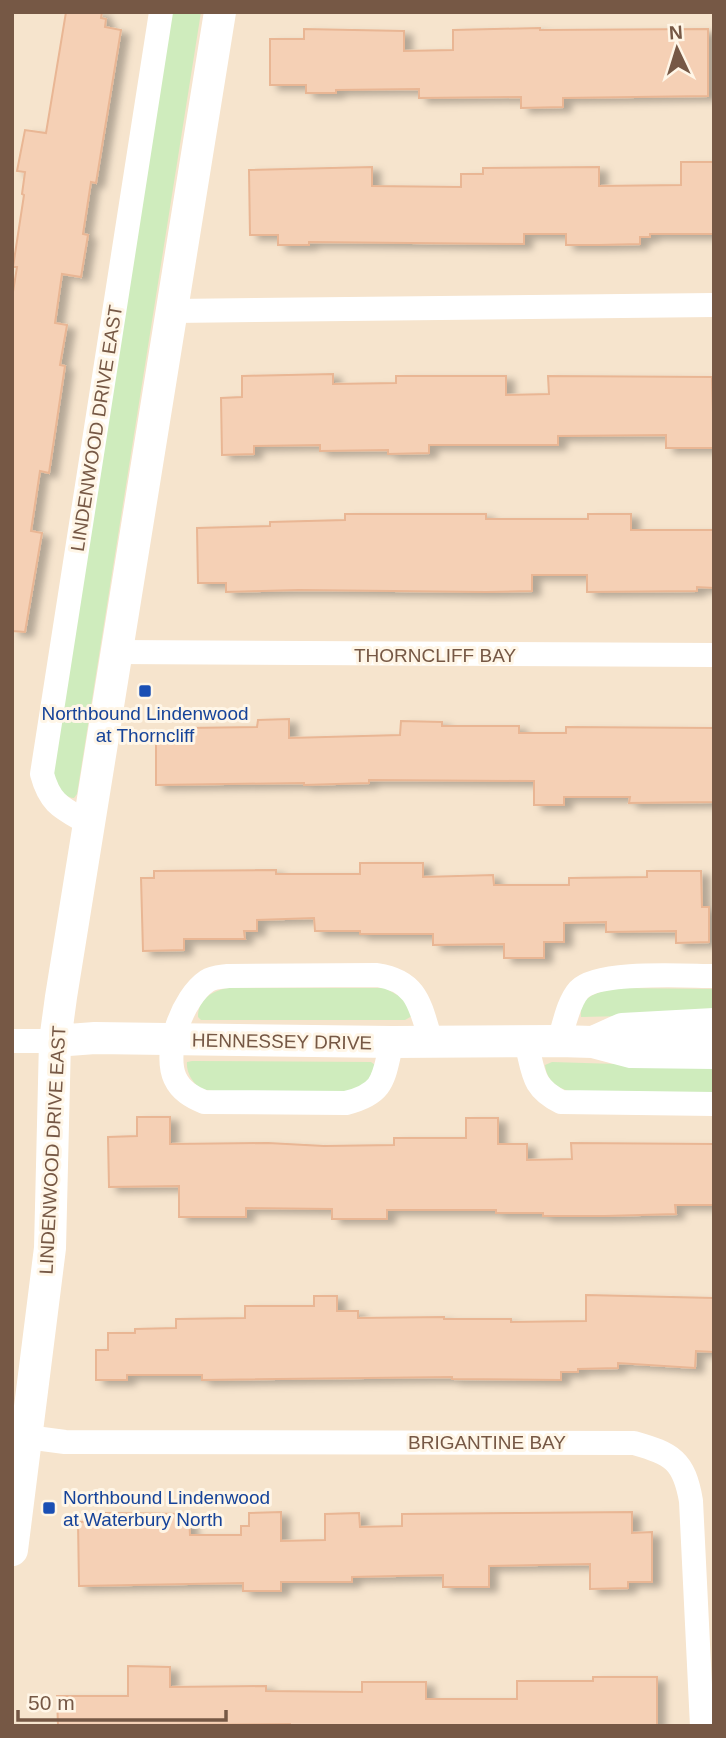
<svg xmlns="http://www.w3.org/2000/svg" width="726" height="1738" font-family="Arial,sans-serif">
<defs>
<filter id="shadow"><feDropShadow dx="8" dy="4.5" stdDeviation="3.5" flood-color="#0004"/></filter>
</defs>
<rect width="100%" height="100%" fill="#fef3df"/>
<!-- residential -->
<path fill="#f6e4cd" d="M12,12H714V1726H12Z"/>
<!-- green -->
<path fill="#cfecbd" d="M172,12H201L77,794L74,798C60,797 58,782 52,771Z
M228,988H385L404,999L412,1016L405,1020H201L198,1017C198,999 212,991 228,988Z
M615,988L714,989V1014L581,1017C579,995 598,993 615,988Z
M192,1061L371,1062L375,1065L367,1084C360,1086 353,1090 346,1092C334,1095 212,1094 203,1089C193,1085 186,1072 187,1062Z
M552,1062L714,1067V1092H572C558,1088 547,1082 545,1065Z"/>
<!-- building -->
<path fill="#f5d0b5" stroke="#e9b694" stroke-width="2" filter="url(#shadow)" d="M66,12H102L101,18L106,19L105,27L121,30L96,183L91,182L83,234L88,235L81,277L62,274L55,323L67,325L60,365L65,366L49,473L40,471L31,531L42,533L25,632L12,631V298L17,267H13L24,195L22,194L25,172L17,171L25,130L46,133Z
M540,28V30L708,29V96L563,98V107L521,108V97L419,98V89L336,90V93H306V85H270V39H304V29L404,31V51L453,50V30Z
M681,162H714V234H650V237H640V244L599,245H566V234H524V244L309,242V245H278V235H250L249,170L372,167V186L461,187V174H483V168L599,167V186L681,185Z
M333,374V384L396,383V376H506V395L549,394L548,376L712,377L714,448H666V435L558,436V445H429V453L388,454V450L320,451V445L254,446V454L222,455L221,398L242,397V376Z
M345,514H486V519H588V514H631V530H714V588L697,587V591L587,592V575H532V591L486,592L299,590L226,592V583H198L197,528L270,526V522L345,520Z
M289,719V738L400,735L401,721L442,722V726H519V733H566V727L714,728V802L629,803L630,797H564V805H534V781L369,780V783L304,785V783L156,785V739H186V728L257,727L258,720Z
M360,863H423V877L493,875L494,885H569V878L647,877V871H701L702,907H709V942L676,943V931L606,932V922L564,923V942H544V958H504V944L433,945V934H360V931H315L314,918L257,920V931H244L245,939H184V950L143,951L141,878H154V871L276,870V874H360Z
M137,1117H170V1144L268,1143L324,1146L394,1145V1138H466V1118H498V1144H527V1160L572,1159L571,1143L714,1144V1205H675L676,1214L605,1216H543V1213H496V1210H387V1219H332V1209L246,1208V1217H179V1186L109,1187L108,1137L137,1136Z
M586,1295L714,1298V1352L696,1351L695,1368L618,1363V1368L578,1369V1372H561V1380L452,1379V1377L202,1380V1375H127V1380H96V1350H108V1333H135V1329L176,1328V1319L245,1318V1306H314V1296H337V1311H358V1318L444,1317V1319H511V1322L586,1321Z
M281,1512V1541L325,1540V1514L359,1513L360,1527L402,1526V1514L632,1512V1533L652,1532V1582H628V1588L590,1589V1564L489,1566V1587H443V1575L352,1577V1582H281V1591H243V1583L79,1586L78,1522L106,1521V1513L189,1514L190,1535H241V1526H249V1513Z
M128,1666L170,1667V1687L266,1686V1691L362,1692V1682H426V1699H517V1681H593V1677H657V1726H290V1724L58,1726L57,1696H128Z"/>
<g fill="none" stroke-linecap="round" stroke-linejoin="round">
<!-- minor -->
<path stroke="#fff" stroke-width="24" d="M173,311L714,305
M115,652L714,655
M88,823C62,808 50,804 42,774L161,12
M12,1041H55
M559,1041C564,1026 568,1002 579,990C598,970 685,976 714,976
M392,1042C383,1077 386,1093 346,1103L204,1102C192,1097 181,1091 175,1078C163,1051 183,997 207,981C213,977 221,977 228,976L377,975C418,981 420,1006 431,1041
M526,1042C534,1072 531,1087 561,1102L714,1104
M12,1435L65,1442L634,1443C672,1454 684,1460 691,1501L702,1726"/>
<!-- tertiary -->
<path stroke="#fff" stroke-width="32" d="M55,1041L95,1038L392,1042L559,1041L593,1042L631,1052L714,1053
M593,1042L622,1029L714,1024
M12,1550L50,1248L55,1041L61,997L220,12"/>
</g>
<!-- markers -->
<g fill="#1a4fb4" stroke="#fff6e7" stroke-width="2.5">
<rect x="138" y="684" width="14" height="14" rx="3.5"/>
<rect x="42" y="1501" width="14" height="14" rx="3.5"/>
</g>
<g text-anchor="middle" stroke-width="6" stroke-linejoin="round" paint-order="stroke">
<!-- street labels -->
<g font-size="19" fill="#765845" stroke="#fff6e7">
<text transform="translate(96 428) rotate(-81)" y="7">LINDENWOOD DRIVE EAST</text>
<text x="435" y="662">THORNCLIFF BAY</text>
<text transform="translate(282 1041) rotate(1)" y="7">HENNESSEY DRIVE</text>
<text transform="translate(52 1150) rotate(-87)" y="7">LINDENWOOD DRIVE EAST</text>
<text x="487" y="1449">BRIGANTINE BAY</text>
</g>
<!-- transit labels -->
<g font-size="19" fill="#164399" stroke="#fff6e7">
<text x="145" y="720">Northbound Lindenwood<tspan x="145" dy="22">at Thorncliff</tspan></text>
<text x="63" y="1504" text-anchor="start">Northbound Lindenwood<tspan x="63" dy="22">at Waterbury North</tspan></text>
</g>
</g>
<!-- border -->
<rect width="726" height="1738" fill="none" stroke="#765845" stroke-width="28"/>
<!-- north arrow -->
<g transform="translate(677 49) rotate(356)" stroke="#fff6e7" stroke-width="5" paint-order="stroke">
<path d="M0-5L12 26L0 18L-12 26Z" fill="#765845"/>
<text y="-10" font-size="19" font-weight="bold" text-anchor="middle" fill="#765845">N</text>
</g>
<!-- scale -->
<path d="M18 1710v10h208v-10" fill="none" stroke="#765845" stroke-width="3.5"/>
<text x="28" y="1710" font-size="21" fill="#765845" stroke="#fff6e7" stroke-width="5" paint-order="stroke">50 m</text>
</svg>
